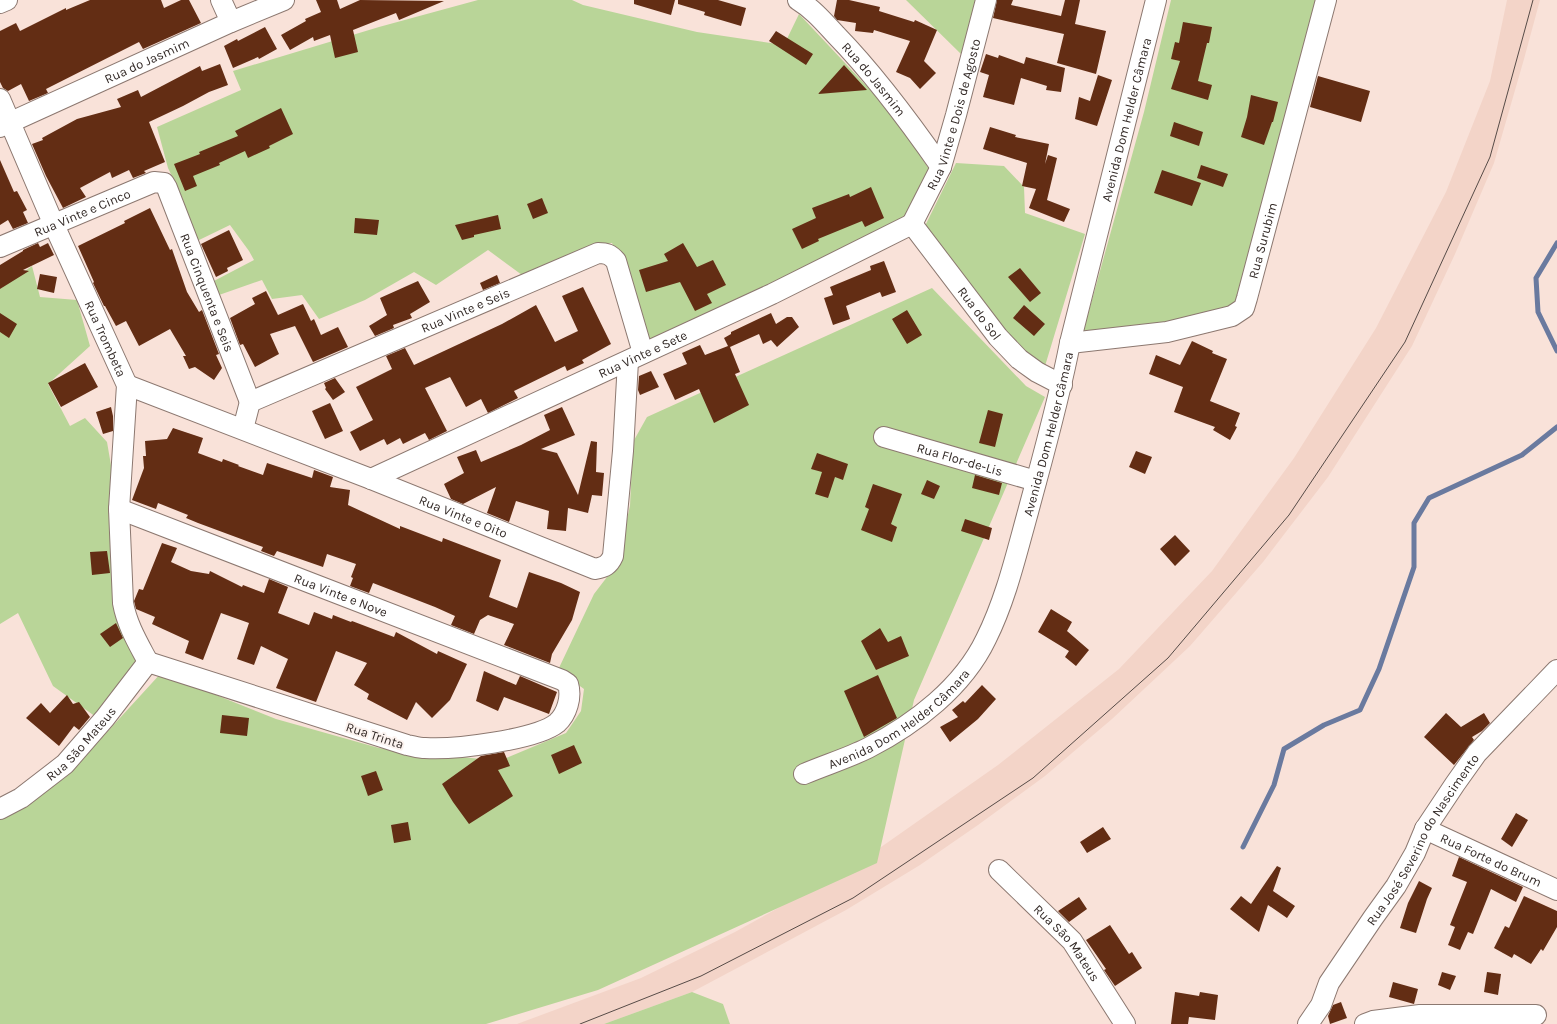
<svg xmlns="http://www.w3.org/2000/svg" width="1557" height="1024" font-family="Karla,sans-serif">
<rect width="100%" height="100%" fill="#f9e2d9"/>
<!-- built -->
<path fill="#f3d4c8" d="M1507,0H1540L1524,59L1494,163L1455,254L1412,346L1328,477L1263,562L1190,646L1112,719L1045,776L978,825L920,865L846,910L692,992L604,1024H517L641,978L735,932L854,866L998,765L1119,669L1212,571L1294,458L1376,328L1446,192L1490,81Z"/>
<!-- green -->
<path fill="#b9d598" d="M478,0H572L583,5L697,32L784,45L799,14L892,113L929,169L906,216L645,346L619,257L612,243L598,245L522,275L488,250L436,285L414,272L365,300L319,319L302,295L272,299L262,280L219,295L212,282L254,260L249,251L230,225L197,241L182,197L168,168L157,127L241,90L233,71L379,27Z
M906,0H976L961,54Z
M1171,0H1321L1235,306L1204,323L1082,336L1144,112Z
M956,163L1004,166L1024,187L1025,213L1085,234L1045,366L1018,345L924,228Z
M32,266L40,297L77,300L90,346L48,384L70,426L85,418L107,442L112,471L116,588L144,663L96,717L53,686L18,613L0,624V289Z
M932,288L1026,386L1045,397L914,700L877,863L598,990L486,1024H0V820L66,777L162,672L221,697L276,719L379,748L499,761L566,733L581,711L584,689L558,670L594,594L617,564L630,506L633,442L647,417Z
M692,992L723,1004L730,1024H604Z"/>
<g fill="none" stroke-linecap="round" stroke-linejoin="round">
<!-- stream -->
<path stroke="#6a7a9f" stroke-width="5" d="M1557,243L1536,278L1538,312L1557,351
M1243,847L1274,785L1284,749L1324,725L1360,710L1379,669L1414,567V523L1429,498L1522,455L1557,427"/>
</g>
<!-- building -->
<path fill="#632d14" d="M90,0H161L164,8L181,0H189L201,23L143,49L139,42L46,89L48,93L29,101L21,84L8,91L3,88L0,82V31L16,23L20,31L66,8V10Z
M316,0H337L340,9L360,0L444,1L399,20L396,13L353,30L358,52L335,58L330,35L314,41L313,37L290,50L281,35L306,21L305,19L321,12Z
M634,0H675L671,15L634,4Z
M678,0H718L746,8L741,26L704,15L705,12L678,4Z
M837,0H849L880,7L879,11L914,22L915,20L937,30L924,61L936,73L920,89L910,78L896,72L910,41L874,30L873,33L855,31L856,23L837,20L834,16Z
M997,0H1013L1011,5L1061,16L1065,0H1080L1075,24L1106,31L1096,74L1057,63L1064,34L993,18Z
M1183,22L1212,27L1209,43H1207L1198,81L1212,85L1208,100L1171,89L1180,61L1171,59L1175,42L1179,43Z
M265,27L277,49L259,59L258,57L233,68L224,46L237,39L238,41Z
M776,31L813,54L806,65L769,41Z
M986,54L998,58L999,55L1024,64L1026,57L1065,68L1061,92L1046,90L1047,86L1021,78L1014,105L983,97L989,75L980,72Z
M220,64L228,85L209,92L183,106L149,122L165,162L144,171L146,173L133,178L129,170L112,178L110,172L80,188L86,197L63,208L46,176L32,144L43,140L42,138L77,119L121,107L117,99L138,90L141,97L200,66L202,71Z
M844,65L867,90L818,94Z
M1098,75L1112,80L1097,126L1075,119L1079,97L1090,101Z
M1318,76L1370,91L1361,122L1310,107Z
M1251,95L1278,102L1273,122H1272L1264,145L1241,137L1247,117Z
M281,108L293,134L269,146L270,148L248,158L245,151L219,163L220,165L193,176L197,186L185,191L174,164L200,154L199,152L238,136L235,131Z
M1174,122L1203,132L1199,146L1170,136Z
M990,127L1016,135L1015,137L1049,144L1045,164L1048,155L1057,158L1047,200L1070,209L1064,222L1029,208L1036,189L1022,186L1027,163L983,149Z
M0,160L14,192L17,191L27,210L23,212L28,223L13,229L8,220L0,225Z
M1201,165L1228,174L1223,187L1197,178Z
M1162,170L1201,183L1192,206L1154,193Z
M871,187L884,218L865,227L862,221L818,239L819,241L802,249L792,229L816,218L812,208L849,194L850,197Z
M542,198L548,213L533,219L527,204Z
M150,208L170,250L172,249L187,292L199,312L202,310L219,354L216,355L222,368L214,380L195,367L189,369L183,356H186L170,329L139,346L126,321L116,326L105,306H104L93,283L94,282L78,246L125,223L124,221Z
M498,215L501,229L474,235V237L462,240L455,225Z
M355,218L379,220L377,235L354,233Z
M229,230L243,260L227,268L228,271L216,277L201,244Z
M38,243L40,247L48,243L54,255L23,270L29,271L0,289V265L23,251V250Z
M683,243L697,267L713,260L726,285L707,294L712,303L695,311L680,282L646,292L639,270L668,261L664,254Z
M884,261L896,292L882,297L880,292L846,306L850,319L833,325L824,298L833,295L830,287L871,270L870,266Z
M1020,268L1041,293L1030,302L1008,277Z
M40,274L57,277L54,293L37,289Z
M497,275L500,283L483,290L480,283Z
M418,281L430,302L410,314L412,318L393,325L394,328L375,336L369,326L387,315L380,298Z
M583,287L611,344L582,360L584,363L567,371L565,366L514,391L518,398L488,413L481,399L466,407L450,377L425,388L447,431L429,440L425,433L403,444L400,438L387,445L384,439L360,451L350,432L373,420L356,387L392,369L386,356L405,348L414,365L502,324L536,305L555,342L578,331L562,296Z
M266,291L278,315L303,304L311,321L314,319L321,335L338,327L348,347L313,362L295,326L270,334L279,354L255,367L243,344L240,345L230,318L255,304L252,298Z
M1024,305L1045,324L1034,336L1013,318Z
M907,310L922,335L907,344L892,319Z
M0,313L17,324L9,338L0,332Z
M771,313L776,324L787,317H792L799,327L777,347L771,340L763,344L759,334L730,347L740,372L735,374L749,405L714,423L699,389L675,400L663,374L687,364L682,353L700,345L705,355L728,346L724,338L731,334V332Z
M1192,341L1213,351L1212,353L1227,359L1210,401L1240,413L1235,426L1237,427L1230,440L1213,430L1215,427L1174,412L1183,387L1149,374L1156,355L1180,365Z
M85,363L98,387L61,407L48,383Z
M651,371L659,387L640,395L638,390L639,376Z
M335,378L345,392L333,400L325,389L326,388L324,383Z
M330,403L343,431L325,439L312,411Z
M111,407L113,416V431L103,434L96,412Z
M562,407L575,435L541,449L557,453L578,495L591,441L597,442L596,472L604,473L602,496L592,495L588,513L568,508L566,531L547,529L549,511L516,501L509,522L487,513L496,487L463,504L451,499L444,484L464,473L457,457L476,450L481,462L521,445L550,430L544,415Z
M988,410L1003,414L995,447L979,443Z
M173,428L203,438L198,453L222,462L223,459L239,465L238,466L263,475L267,463L312,478L314,470L333,477L330,487L350,490L348,505L400,529V526L442,542L443,538L501,560L489,597L517,608L529,572L561,583L580,592L572,620L552,654L550,663L504,645L514,624L488,615L480,620L474,634L451,625L455,616L435,607L373,583L369,593L350,586L353,578L351,577L356,564L327,554L323,567L277,551L274,556L261,551L263,547L198,523L186,518L188,515L158,503L156,509L132,500L144,468L143,456H146L145,441L167,439Z
M1136,451L1152,457L1145,474L1129,467Z
M817,453L848,464L843,480L835,477L828,498L815,494L822,472L811,469Z
M975,475L1002,483L999,495L972,488Z
M927,480L940,486L934,499L921,494Z
M873,484L902,494L891,524L897,527L892,542L861,530L869,509L865,507Z
M965,519L992,528L989,540L961,531Z
M1175,535L1190,551L1175,566L1160,549Z
M162,543L177,548L171,562L191,571L209,574L210,571L242,587L243,585L264,593L269,579L288,587L278,613L309,625L314,612L332,619L333,615L351,622L352,621L394,637L396,632L437,654L438,651L467,664L450,700L432,718L416,702L407,720L367,699L369,694L354,685L367,663L336,651L316,702L276,688L288,659L261,646L254,665L237,659L249,623L221,613L203,660L185,653L189,641L152,624L155,617L136,609L134,601L139,589L143,590Z
M107,551L110,573L92,575L90,552Z
M1051,609L1072,622L1067,631L1089,650L1076,666L1065,657L1069,651L1038,632Z
M116,623L123,638L110,647L100,634Z
M880,628L888,642L901,636L909,656L876,670L861,641Z
M484,671L516,685L520,676L557,692L549,714L504,697L498,711L476,701Z
M878,675L897,718L864,737L844,691Z
M982,685L996,699L978,719L950,742L940,727L958,717L952,710L963,701L965,703Z
M67,695L73,704L79,702L90,717L79,730L74,726L59,746L26,718L41,703L50,713Z
M1446,713L1461,727L1484,713L1490,723L1482,731L1472,737L1474,740L1454,765L1424,737Z
M222,715L249,718L247,736L220,733Z
M574,745L582,763L559,774L551,755Z
M504,752L510,766L498,770L513,796L469,824L453,802L442,784L481,756Z
M376,771L383,790L368,796L361,776Z
M1516,813L1528,820L1512,847L1501,839Z
M408,822L411,840L394,843L391,825Z
M1103,827L1111,839L1087,853L1080,842Z
M1459,857L1523,887L1516,902L1491,889L1473,934L1468,932L1460,950L1448,945L1455,927L1450,925L1467,882L1452,876Z
M1277,866L1281,868L1273,891L1295,906L1287,918L1268,905L1259,932L1230,909L1241,896L1251,904Z
M1419,881L1432,888L1427,899L1416,933L1400,928L1408,903Z
M1524,896L1557,911V927L1543,951L1541,949L1531,964L1514,954L1512,958L1494,948L1505,926L1509,928Z
M1079,897L1087,909L1069,922L1058,911Z
M1110,925L1129,954L1132,952L1142,968L1115,986L1104,970L1106,969L1086,940Z
M1442,972L1456,976L1450,990L1438,985Z
M1487,972L1501,974L1498,995L1484,992Z
M1393,982L1418,989L1414,1004L1389,997Z
M1175,992L1199,996L1200,992L1218,995L1215,1020L1189,1017L1188,1024H1171Z
M1341,1002L1347,1018L1330,1024L1328,1016L1333,1005Z"/>
<g fill="none" stroke-linecap="round" stroke-linejoin="round">
<!-- minor casing -->
<g stroke="#8c7870" stroke-width="22">
<g id="minor">
<path d="M221,0L231,22"/>
<path id="s1" d="M798,0C813,9 824,22 836,35C875,75 909,121 941,167"/>
<path d="M0,3L7,0"/>
<path id="s2" d="M0,99L54,225L127,385L119,509L123,603C127,625 138,643 148,662"/>
<path id="s3" d="M0,127L231,22L284,0"/>
<path id="s4" d="M912,224L941,167L956,115L986,0"/>
<path id="s5" d="M912,224L998,337L1019,359L1037,372L1062,385"/>
<path id="s6" d="M0,247L154,182L164,183L167,188L250,402"/>
<path id="s7" d="M1070,343L1167,332L1232,316L1244,308L1247,298L1326,0"/>
<path id="s8" d="M127,385L371,479L595,569C605,567 609,565 613,556L623,451L628,361"/>
<path id="s9" d="M243,429L250,402L598,253C606,253 610,254 616,261L643,353"/>
<path id="s10" d="M884,437L1036,481"/>
<path id="s11" d="M371,479L772,294L912,224"/>
<path id="s12" d="M119,509L562,680L568,684C572,697 567,714 557,723C536,740 453,750 425,748C419,748 413,746 407,745L148,662"/>
<path id="s13" d="M804,774C825,765 848,758 868,748C915,724 963,687 986,639C1006,599 1016,555 1028,512C1043,456 1059,400 1070,343L1156,0"/>
<path id="s14" d="M0,809L21,798L65,764L105,718L148,662"/>
<path id="s15" d="M1425,829L1557,890"/>
<path id="s16" d="M999,870L1072,941L1125,1024"/>
<path id="s17" d="M1308,1024L1321,1005L1329,983L1373,918L1396,886L1415,853L1425,829L1455,784L1477,753L1557,670"/>
<path d="M1365,1024L1373,1021L1420,1015H1536"/>
</g>
</g>
<!-- minor -->
<use href="#minor" stroke="#fff" stroke-width="20"/>
<!-- tram -->
<path stroke="#564b47" stroke-width="1" d="M580,1024L701,976L853,898L1033,778L1168,658L1289,515L1405,342L1490,157L1533,0"/>
</g>
<g text-anchor="middle" stroke-width="4" stroke-linejoin="round" paint-order="stroke">
<!-- street labels -->
<g font-size="13" fill="#342b28" stroke="#fcf3ef">
<text dy="5" stroke="none"><textPath href="#s3" startOffset="161">Rua do Jasmim</textPath></text>
<text dy="5" stroke="none"><textPath href="#s1" startOffset="110">Rua do Jasmim</textPath></text>
<text dy="5" stroke="none"><textPath href="#s4" startOffset="118">Rua Vinte e Dois de Agosto</textPath></text>
<text dy="5" stroke="none"><textPath href="#s13" startOffset="771">Avenida Dom Helder Câmara</textPath></text>
<text dy="5" stroke="none"><textPath href="#s6" startOffset="89">Rua Vinte e Cinco</textPath></text>
<text dy="5" stroke="none"><textPath href="#s7" startOffset="249">Rua Surubim</textPath></text>
<text dy="5" stroke="none"><textPath href="#s6" startOffset="295">Rua Cinquenta e Seis</textPath></text>
<text dy="5" stroke="none"><textPath href="#s9" startOffset="262">Rua Vinte e Seis</textPath></text>
<text dy="5" stroke="none"><textPath href="#s5" startOffset="112">Rua do Sol</textPath></text>
<text dy="5" stroke="none"><textPath href="#s2" startOffset="262">Rua Trombeta</textPath></text>
<text dy="5" stroke="none"><textPath href="#s11" startOffset="299">Rua Vinte e Sete</textPath></text>
<text dy="5" stroke="none"><textPath href="#s13" startOffset="447">Avenida Dom Helder Câmara</textPath></text>
<text dy="5" stroke="none"><textPath href="#s10" startOffset="79">Rua Flor-de-Lis</textPath></text>
<text dy="5" stroke="none"><textPath href="#s8" startOffset="361">Rua Vinte e Oito</textPath></text>
<text dy="5" stroke="none"><textPath href="#s12" startOffset="238">Rua Vinte e Nove</textPath></text>
<text dy="5" stroke="none"><textPath href="#s13" startOffset="111">Avenida Dom Helder Câmara</textPath></text>
<text transform="translate(375 735) rotate(18)" y="5">Rua Trinta</text>
<text dy="5" stroke="none"><textPath href="#s14" startOffset="105">Rua São Mateus</textPath></text>
<text dy="5" stroke="none"><textPath href="#s17" startOffset="218">Rua José Severino do Nascimento</textPath></text>
<text dy="5" stroke="none"><textPath href="#s15" startOffset="73">Rua Forte do Brum</textPath></text>
<text dy="5" stroke="none"><textPath href="#s16" startOffset="100">Rua São Mateus</textPath></text>
</g>
</g>
</svg>
